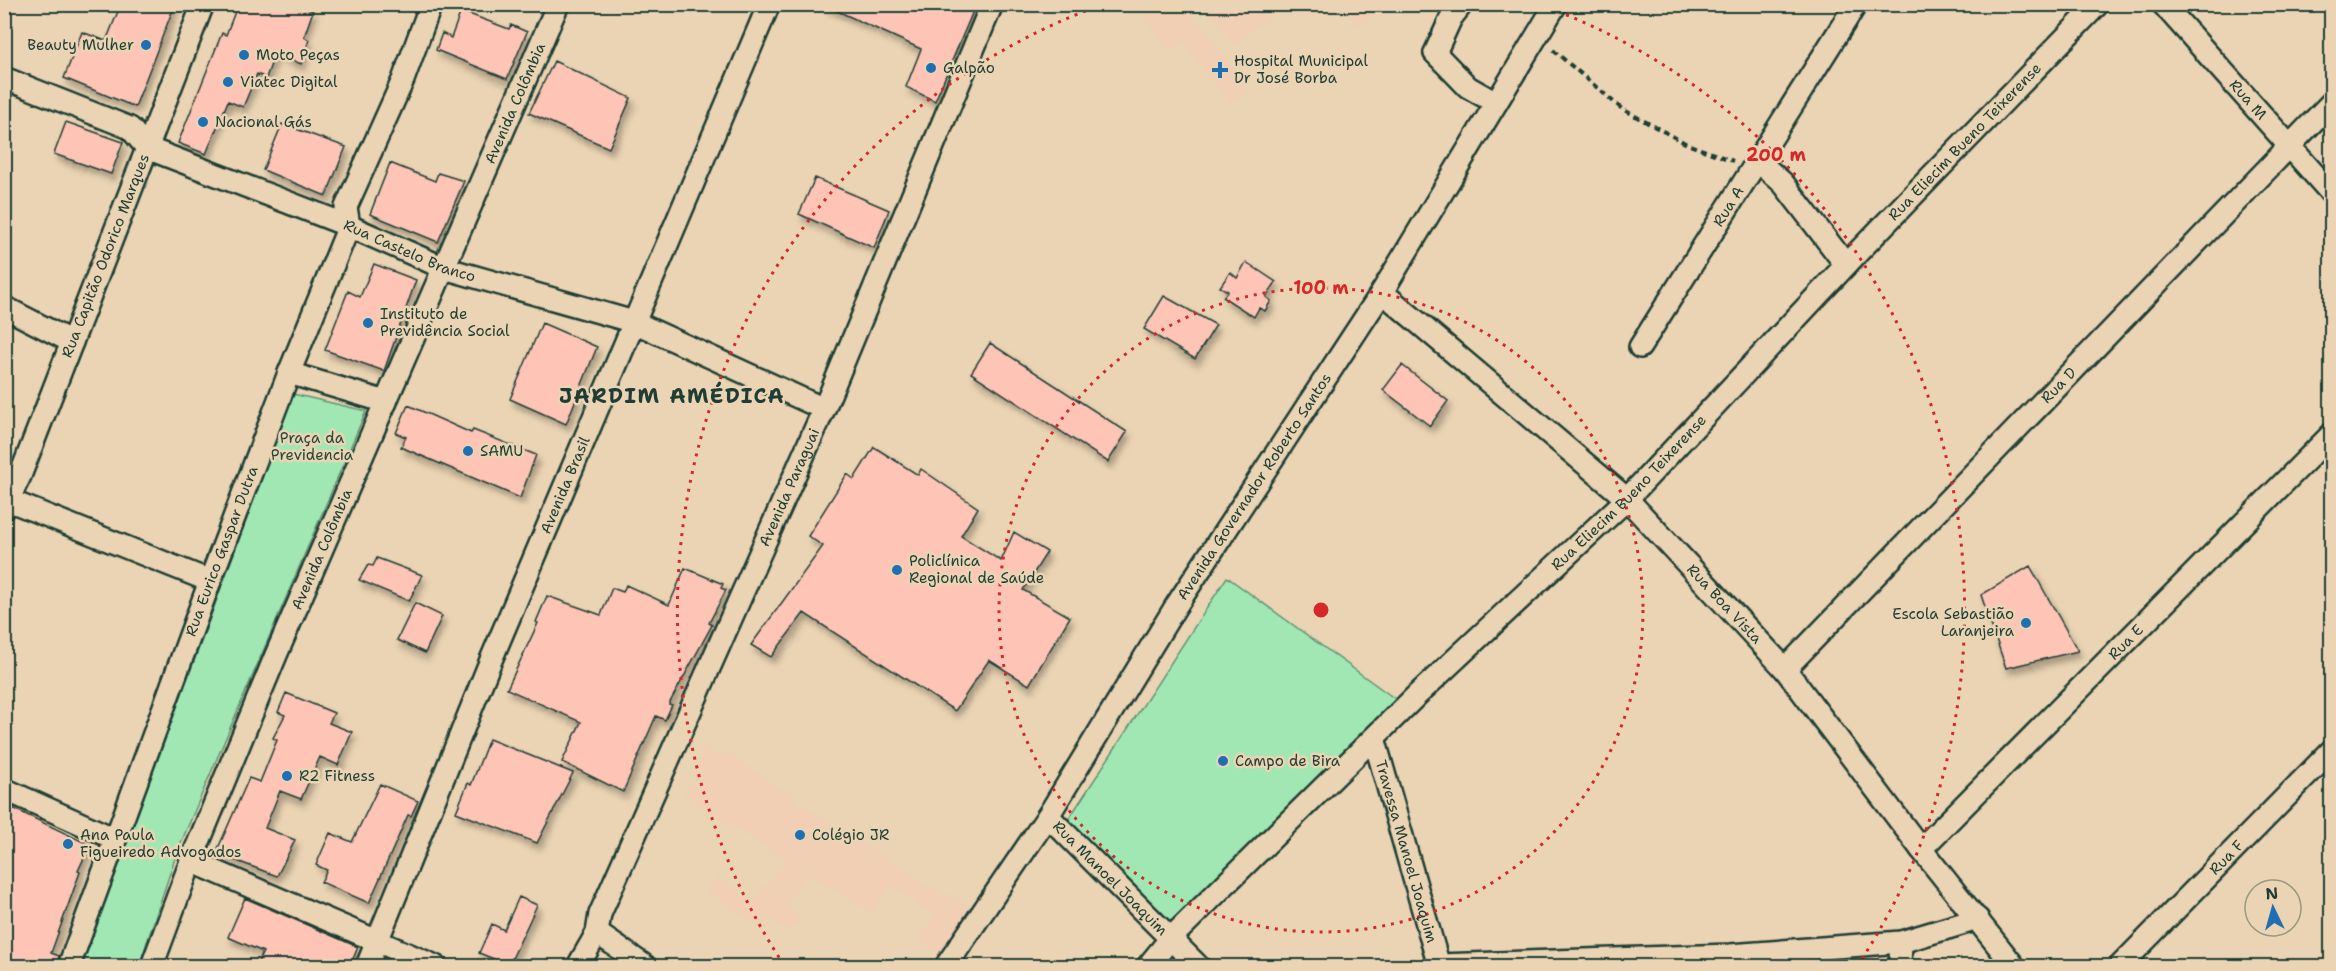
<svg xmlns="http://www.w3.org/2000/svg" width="2336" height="971" font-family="'Shantell Sans',sans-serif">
<defs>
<filter id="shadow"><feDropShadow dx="3.5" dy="6" stdDeviation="3" flood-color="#0004"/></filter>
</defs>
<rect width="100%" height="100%" fill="#ead4b3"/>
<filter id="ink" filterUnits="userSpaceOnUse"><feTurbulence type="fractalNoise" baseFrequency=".0167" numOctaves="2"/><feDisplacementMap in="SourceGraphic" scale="12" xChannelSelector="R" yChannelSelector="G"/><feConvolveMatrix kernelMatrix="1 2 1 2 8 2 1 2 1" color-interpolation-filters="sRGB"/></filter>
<g filter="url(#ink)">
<!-- built -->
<path fill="#f0cfb4" d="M1144,4L1185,5L1249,89L1229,103L1183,41L1169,52L1138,8Z
M1205,5H1286L1235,44Z
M1340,5H1386L1358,27Z
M705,747L721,757L725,752L796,799L792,807L796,811L801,804L946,897L949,894L970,907L939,953L919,940L935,915L890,886L871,912L808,873L785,906L801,918L790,932L769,915L760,927L708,891L717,877L753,902L787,860L684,795L697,776L692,773Z"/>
<!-- green -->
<path fill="#a1e7b4" stroke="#609274" stroke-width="1.5" d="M293,394L366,411L177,852L139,966H81Z
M1227,577L1398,701L1174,927L1068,820Z"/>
<!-- building -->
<path fill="#fec4b6" stroke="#1f3d34" stroke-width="1.5" filter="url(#shadow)" d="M121,4H175L135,107L64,78L82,32L106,41Z
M238,4H295L313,11L304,37L309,40L301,64L275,53L266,78L257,74L243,107L228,101L206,154L178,143L222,33L226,35Z
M822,4H976L935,101L906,87L921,49Z
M461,11L509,29L511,25L527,32L507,79L436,50L442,33L451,38Z
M554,61L631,98L609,148L529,113Z
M66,122L123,142L111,174L54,154Z
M282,124L346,147L326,196L263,170Z
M390,163L435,181L438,173L464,181L438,242L370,214Z
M815,178L889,210L874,248L799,214Z
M1246,262L1276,282L1266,297L1271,301L1265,311L1259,308L1254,317L1223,297L1228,291L1220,287L1230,272L1237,278Z
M374,264L416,280L384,371L325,350L348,291L360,297Z
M1164,296L1216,325L1195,359L1144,329Z
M542,323L597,347L566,424L510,399Z
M990,343L1127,432L1108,462L971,373Z
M1402,365L1448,401L1430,426L1383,390Z
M408,405L471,433L473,430L536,455L520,498L401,447L406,437L396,433Z
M874,447L918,475L921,469L978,508L961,536L1001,561L1014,532L1047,552L1023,590L1070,617L1029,685L989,660L955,711L804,613L771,657L751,645L823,546L808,536L847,474L854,479Z
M377,558L422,575L409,601L359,580L368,565L373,566Z
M2030,566L2078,651L2006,668L1981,595Z
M685,568L723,584L721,588L726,590L709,623L712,625L669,704L672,705L665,720L656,716L623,792L562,762L581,722L507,689L538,623L536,622L547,596L601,615L612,588L623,592L626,585L669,605Z
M415,603L442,616L425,653L397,640Z
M286,693L334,713L329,723L352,732L338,765L320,757L301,799L280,791L265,828L295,840L277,876L216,853L249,778L260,782L277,740L273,738L285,715L278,712Z
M489,739L573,773L537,843L456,812L468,783L471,785Z
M380,784L418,801L411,816L408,815L369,903L321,882L327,870L316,865L330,833L352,842Z
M4,804L90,845L78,871L80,872L51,953L59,956L57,966H4Z
M519,897L537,905L509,965L479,953L492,924L504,930Z
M245,898L358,947L350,966H256L263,952L228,937Z"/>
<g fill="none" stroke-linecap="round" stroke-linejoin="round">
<!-- minor casing -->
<g stroke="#1f3d34" stroke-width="26">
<g id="minor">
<path d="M1462,4L1451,18L1435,53L1468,87L1496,103"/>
<path id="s1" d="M2163,4L2332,194"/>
<path id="s2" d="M4,78L130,128L147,148L349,226L444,268L634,322L824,409"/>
<path d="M1758,161L1783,183L1846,265"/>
<path id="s3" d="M1382,292L1627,499L1785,669L1921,849L2014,966"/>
<path d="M4,307L72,342"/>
<path id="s4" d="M1640,347L1856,4"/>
<path d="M289,373L386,402"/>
<path d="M8,500L210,581"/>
<path id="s5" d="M4,508L20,476L203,4"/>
<path id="s6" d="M1785,669L2332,102"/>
<path id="s7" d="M1374,738L1439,966"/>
<path d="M4,789L115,839"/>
<path id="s8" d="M1048,816L1198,966"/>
<path id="s9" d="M1921,849L2332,434"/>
<path d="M191,861L435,966"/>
<path d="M597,933L645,966"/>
<path d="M1439,965L1730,955L1901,942L1978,919"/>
<path id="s10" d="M69,966L210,581L289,373L349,226L346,207L403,80L431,4"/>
<path id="s11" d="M152,966L191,861L276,655L558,4"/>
<path id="s12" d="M367,966L491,660L769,4"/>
<path id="s13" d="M578,966L597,933L600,914L824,409L992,4"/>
<path id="s14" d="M946,966L1048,816L1176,606L1382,292L1556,4"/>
<path id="s15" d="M1148,966L1171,938L1417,695L1627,499L1860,250L2098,4"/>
<path d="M1900,966L1901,942"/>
<path id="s16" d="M2120,966L2332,750"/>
</g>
</g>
<!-- path -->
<path stroke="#1f3d34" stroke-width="4" stroke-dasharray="6 4.5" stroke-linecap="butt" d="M1553,50L1622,109L1687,144L1733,161"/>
<!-- minor -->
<use href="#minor" stroke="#ead4b3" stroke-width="21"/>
</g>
</g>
<!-- distance rings -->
<g fill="none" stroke="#d62828" stroke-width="3" stroke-dasharray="3 6">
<circle cx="1321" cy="610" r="322"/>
<path d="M784 965A644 644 0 0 1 1101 5M1541 5A644 644 0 0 1 1858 965"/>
</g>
<!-- markers -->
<g fill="#1f6fb2" stroke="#ead4b3" stroke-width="2">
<circle cx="146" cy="45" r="6"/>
<circle cx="244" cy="55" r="6"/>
<circle cx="931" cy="68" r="6"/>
<path d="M1217 61h6v6h6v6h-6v6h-6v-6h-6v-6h6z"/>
<circle cx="228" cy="82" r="6"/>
<circle cx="203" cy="122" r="6"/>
<circle cx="368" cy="323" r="6"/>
<circle cx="468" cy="451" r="6"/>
<circle cx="897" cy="570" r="6"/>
<circle cx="2026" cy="623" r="6"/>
<circle cx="1223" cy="761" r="6"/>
<circle cx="287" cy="776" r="6"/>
<circle cx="800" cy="835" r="6"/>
<circle cx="68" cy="844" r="6"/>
</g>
<g text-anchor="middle" stroke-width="5" stroke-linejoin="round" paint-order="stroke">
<!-- poi labels -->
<g font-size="15" fill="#1f3d34" stroke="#ead4b3" text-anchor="start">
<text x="134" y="50" text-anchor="end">Beauty Mulher</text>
<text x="256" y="60">Moto Peças</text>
<text x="1234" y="66">Hospital Municipal<tspan x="1234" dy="17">Dr José Borba</tspan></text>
<text x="943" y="73">Galpão</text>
<text x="240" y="87">Viatec Digital</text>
<text x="215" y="127">Nacional Gás</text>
<text x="380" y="319">Instituto de<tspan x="380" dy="17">Previdência Social</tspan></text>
<text x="480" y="456">SAMU</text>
<text x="909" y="566">Policlínica<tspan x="909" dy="17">Regional de Saúde</tspan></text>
<text x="2014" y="619" text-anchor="end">Escola Sebastião<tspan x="2014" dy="17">Laranjeira</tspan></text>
<text x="1235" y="766">Campo de Bira</text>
<text x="299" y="781">R2 Fitness</text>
<text x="80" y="840">Ana Paula<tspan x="80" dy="17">Figueiredo Advogados</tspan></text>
<text x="812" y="840">Colégio JR</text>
</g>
<!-- street labels -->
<g font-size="15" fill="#1f3d34" stroke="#ead4b3">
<text dy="5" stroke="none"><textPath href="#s1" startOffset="128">Rua M</textPath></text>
<text dy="5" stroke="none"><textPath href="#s11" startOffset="936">Avenida Colômbia</textPath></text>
<text dy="5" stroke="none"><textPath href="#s15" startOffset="1161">Rua Eliecim Bueno Teixerense</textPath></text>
<text dy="5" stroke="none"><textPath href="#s4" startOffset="166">Rua A</textPath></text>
<text dy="5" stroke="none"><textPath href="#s2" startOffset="444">Rua Castelo Branco</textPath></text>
<text dy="5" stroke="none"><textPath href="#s5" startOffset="272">Rua Capitão Odorico Marques</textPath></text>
<text dy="5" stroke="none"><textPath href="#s6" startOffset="394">Rua D</textPath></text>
<text dy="5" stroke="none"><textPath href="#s12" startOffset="520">Avenida Brasil</textPath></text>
<text dy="5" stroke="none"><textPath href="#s13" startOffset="524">Avenida Paraguai</textPath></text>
<text dy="5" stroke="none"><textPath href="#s14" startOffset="570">Avenida Governador Roberto Santos</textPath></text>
<text dy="5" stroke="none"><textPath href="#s15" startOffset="675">Rua Eliecim Bueno Teixerense</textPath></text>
<text dy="5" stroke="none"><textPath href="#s10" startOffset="442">Rua Eurico Gaspar Dutra</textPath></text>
<text dy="5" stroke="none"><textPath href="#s11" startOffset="450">Avenida Colômbia</textPath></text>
<text dy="5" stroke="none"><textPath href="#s3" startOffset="464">Rua Boa Vista</textPath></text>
<text dy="5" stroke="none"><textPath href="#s9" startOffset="291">Rua E</textPath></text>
<text dy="5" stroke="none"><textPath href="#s7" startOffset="118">Travessa Manoel Joaquim</textPath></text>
<text dy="5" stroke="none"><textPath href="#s16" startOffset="152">Rua F</textPath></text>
<text dy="5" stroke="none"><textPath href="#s8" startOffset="88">Rua Manoel Joaquim</textPath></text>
</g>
<!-- park labels -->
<g font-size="15" fill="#26463a" stroke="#ead4b3">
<text x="312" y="443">Praça da<tspan x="312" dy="17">Previdencia</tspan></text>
</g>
<!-- district labels -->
<g font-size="21" font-weight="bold" letter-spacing="1.5" fill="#1f3d34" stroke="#ead4b3">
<text x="672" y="403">JARDIM AMÉDICA</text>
</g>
</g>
<circle cx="1321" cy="610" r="9" fill="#d62828" stroke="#ead4b3" stroke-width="3"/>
<g font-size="18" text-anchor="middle" font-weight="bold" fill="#d62828" stroke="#ead4b3" stroke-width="5" stroke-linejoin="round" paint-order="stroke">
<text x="1776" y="161">200 m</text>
<text x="1321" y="294">100 m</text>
</g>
<!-- margin -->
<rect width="2336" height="971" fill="none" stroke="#ead4b3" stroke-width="24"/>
<rect x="12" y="12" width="2312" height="947" fill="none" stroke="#1f3d34" stroke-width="2" filter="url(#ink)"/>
<!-- north arrow -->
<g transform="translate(2273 908) rotate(355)"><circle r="28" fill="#ead4b3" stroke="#999880" stroke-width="1.5"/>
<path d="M0-4.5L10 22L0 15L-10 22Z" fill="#1f6fb2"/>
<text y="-9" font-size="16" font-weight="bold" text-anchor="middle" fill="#1f3d34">N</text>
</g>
</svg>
